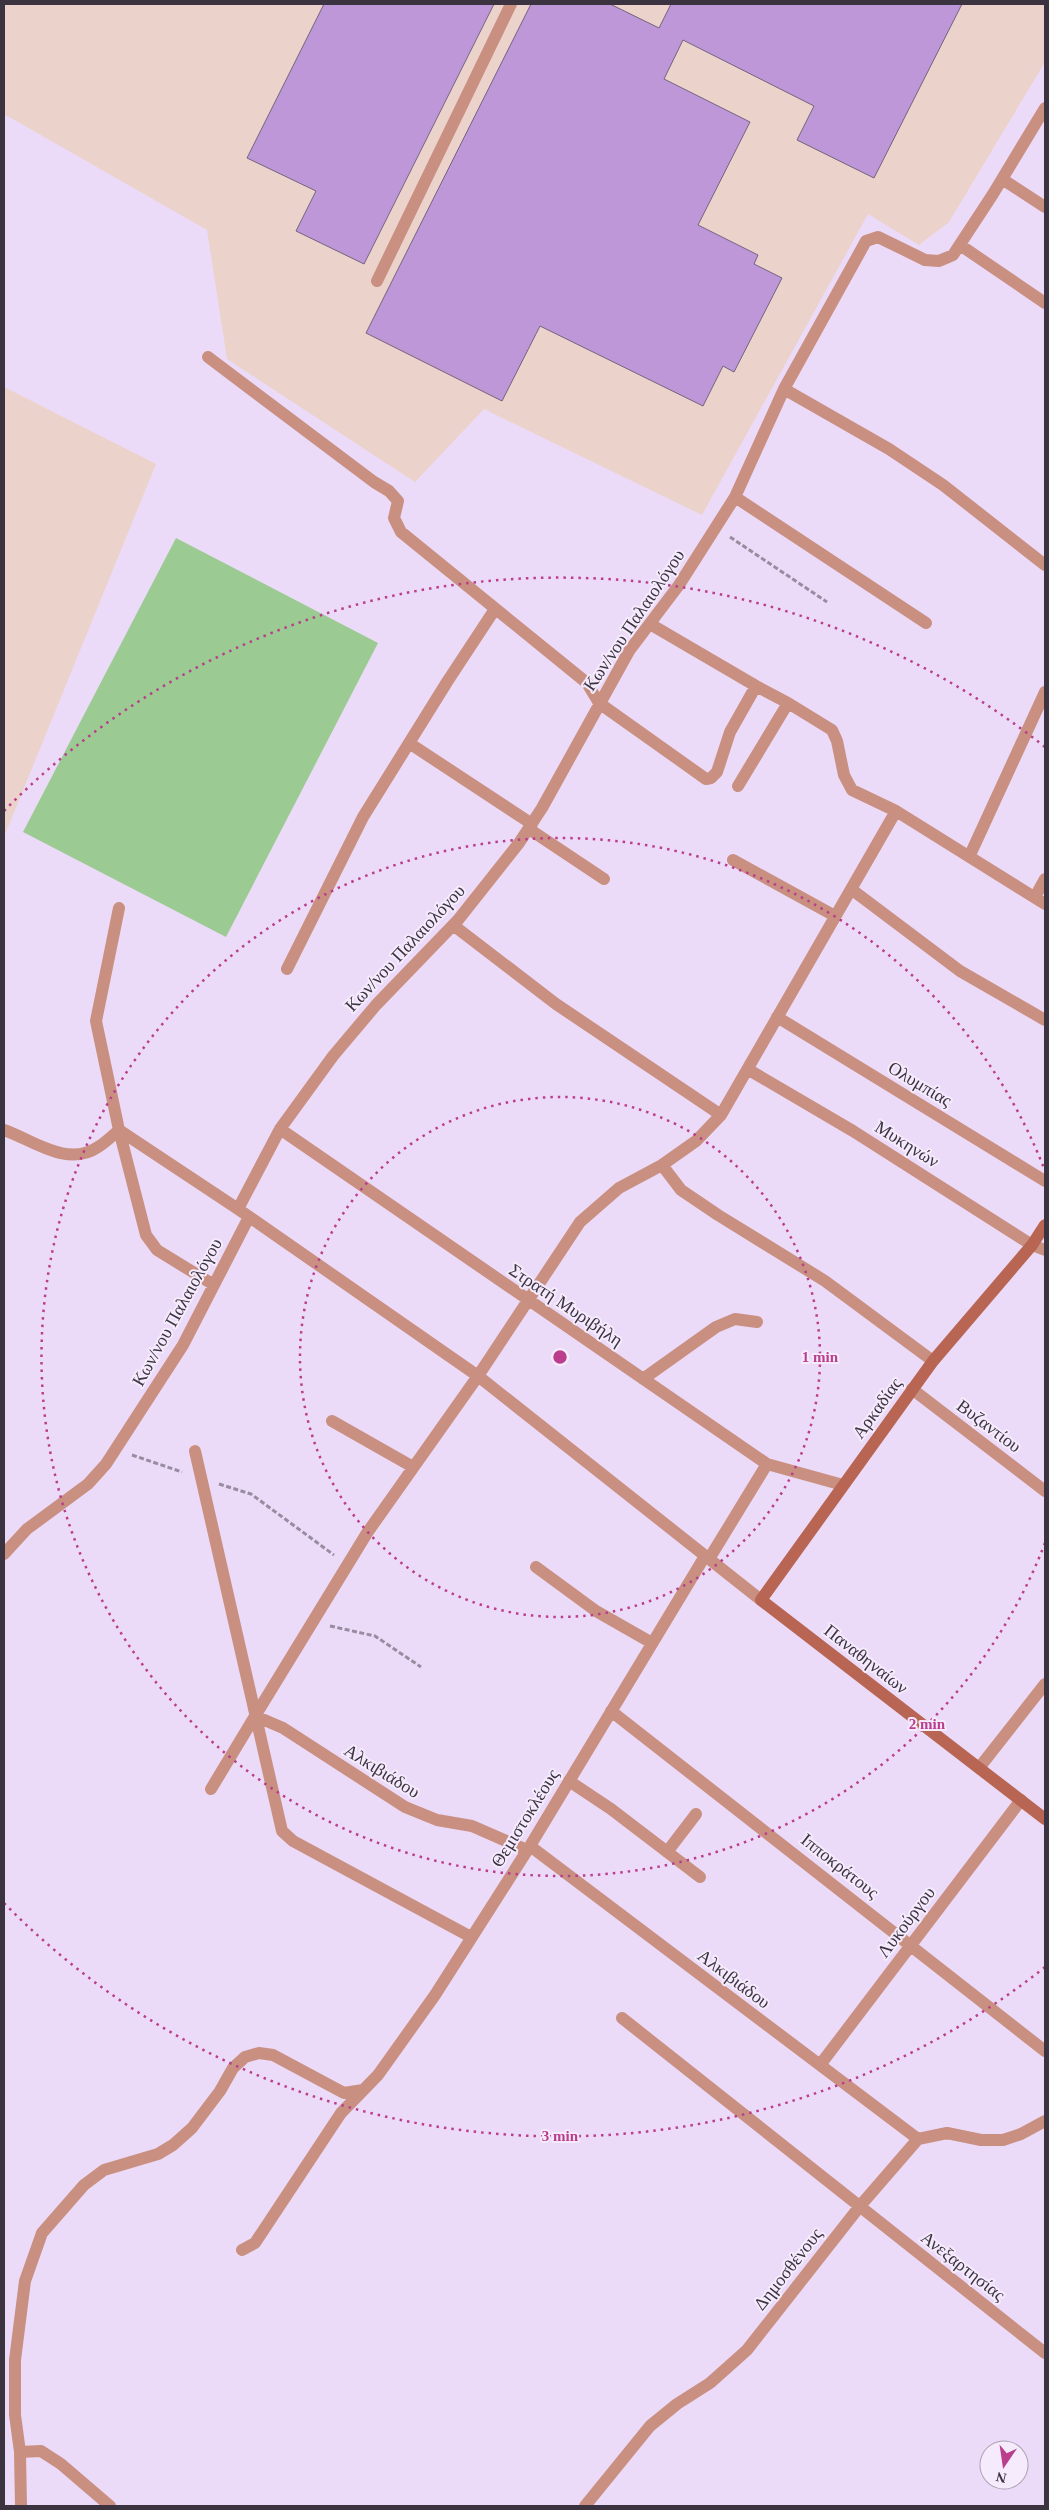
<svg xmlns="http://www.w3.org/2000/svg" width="1049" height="2510" font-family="'Times New Roman',serif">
<rect width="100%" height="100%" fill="#ecdbf8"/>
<!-- industrial -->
<path fill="#ebd2ca" d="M4,4H1045V62L949,222L919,245L868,214L702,515L484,409L415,482L227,359L207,230L4,114Z
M4,387L156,464L4,837Z"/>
<!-- green -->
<path fill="#9bca93" d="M176,538L378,643L226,937L23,832Z"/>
<!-- building -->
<path fill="#be97d9" stroke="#72637d" d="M324,4H494L364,264L296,231L316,191L247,158Z
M531,4H610L659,28L671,4H962L874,178L797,140L814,106L683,40L664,79L750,122L698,225L758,255L754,264L782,278L734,372L723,366L703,406L540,326L502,401L366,333Z"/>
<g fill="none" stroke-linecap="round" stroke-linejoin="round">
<!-- path -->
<path stroke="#988ca1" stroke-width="3" stroke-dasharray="5 2.5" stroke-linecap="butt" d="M730,537L827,602
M132,1455L182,1472
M219,1484L251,1494L334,1555
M330,1626L375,1636L421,1667"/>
<!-- lane -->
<path stroke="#c99082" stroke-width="12" d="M377,281L511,4
M569,1781L611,1809L700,1877
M211,1789L255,1716
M667,1852L696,1814"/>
<!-- street -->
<path stroke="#c99082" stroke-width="12" d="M1002,179L1045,207
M960,245L1045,303
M208,357L374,482L389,491L398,501L394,518L401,532L587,683L599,703L706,779L711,778L717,772L730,732L756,686L788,703
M784,389L889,449L943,485L1045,565
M735,497L926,623
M650,624L756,686
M409,743L532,824
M738,786L788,703L832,730L837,741L844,775L852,790L896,811L1045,904
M529,829L604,879
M970,855L1045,692
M733,860L835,916
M851,889L960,971L1045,1020
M1035,897L1045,879
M119,908L96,1021L119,1130L146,1235L157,1250L214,1285
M453,925L556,1004L721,1115
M287,969L363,817L447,682L495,609
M777,1017L1045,1181
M749,1070L853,1131L1032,1245L1045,1250
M280,1129L767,1464L843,1485
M4,1130C33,1140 67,1168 98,1147C105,1143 112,1136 119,1130L238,1209L478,1376L761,1600
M662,1165L681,1190L718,1215L825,1281L933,1361
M238,1209L280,1129L333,1056L376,1005L458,920L519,843L542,808L629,651L679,585L735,497L784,389L866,241L878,237L925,260L939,261L953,255L993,194L1045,108
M643,1379L716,1327L735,1319L757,1322
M912,1389L1045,1491
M332,1421L413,1467
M195,1451L282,1831L293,1841L471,1937
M4,1554L27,1529L88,1484L106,1464L183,1345L249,1217
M709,1559L767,1464
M536,1567L596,1611L652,1643
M611,1711L1045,2051
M979,1768L1045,1684
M530,1846L918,2139
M527,1850L472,1826L437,1820L405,1807L283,1728L255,1716L367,1533L478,1376L580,1222L619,1188L662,1165L696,1141L721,1115L896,811
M622,2018L1045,2353
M820,2065L1021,1800
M242,2250L255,2243L341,2113L378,2075L435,1995L530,1846L705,1556
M20,2452L41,2451L61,2464L110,2506
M21,2506L20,2452L15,2415V2360L25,2281L42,2233L84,2185L104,2170L158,2154L173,2145L192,2128L220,2091L233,2068L245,2057L259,2053L273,2055L344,2093L363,2090
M585,2506L650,2426L677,2404L710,2383L747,2350L860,2206L918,2139L947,2133L981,2140H1003L1021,2134L1045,2121"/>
<!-- secondary -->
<path stroke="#b86653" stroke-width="12" d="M1045,1225L1032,1245L933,1361L761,1600L1045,1819"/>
</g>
<!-- distance rings -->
<g fill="none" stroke="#bb3e8c" stroke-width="2.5" stroke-dasharray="2.5 5">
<circle cx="560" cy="1357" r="260"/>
<path d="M1045 1543A519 519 0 1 1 1045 1171"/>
<path d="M1045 1967A779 779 0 0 1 4 1903M4 811A779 779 0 0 1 1045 747"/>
</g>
<g text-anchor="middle" stroke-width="4" stroke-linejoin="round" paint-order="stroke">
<!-- street labels -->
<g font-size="18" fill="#3b3440" stroke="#f5ebfd">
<text transform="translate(634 620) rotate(-56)" y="6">Κων/νου Παλαιολόγου</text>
<text transform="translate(405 948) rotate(-47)" y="6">Κων/νου Παλαιολόγου</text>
<text transform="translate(920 1084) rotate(31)" y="6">Ολυμπίας</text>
<text transform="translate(907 1144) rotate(32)" y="6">Μυκηνών</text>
<text transform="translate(566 1305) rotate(34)" y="6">Στρατή Μυριβήλη</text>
<text transform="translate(177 1312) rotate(-61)" y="6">Κων/νου Παλαιολόγου</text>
<text transform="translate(877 1408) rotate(-54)" y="6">Αρκαδίας</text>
<text transform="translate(989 1426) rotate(37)" y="6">Βυζαντίου</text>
<text transform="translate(866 1659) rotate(38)" y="6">Παναθηναίων</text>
<text transform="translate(382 1771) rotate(32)" y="6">Αλκιβιάδου</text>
<text transform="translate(525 1818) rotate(-58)" y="6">Θεμιστοκλέους</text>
<text transform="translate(840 1866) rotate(38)" y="6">Ιπποκράτους</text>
<text transform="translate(906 1922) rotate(-53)" y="6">Λυκούργου</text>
<text transform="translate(734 1979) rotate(37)" y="6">Αλκιβιάδου</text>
<text transform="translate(963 2266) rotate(38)" y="6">Ανεξαρτησίας</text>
<text transform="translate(788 2269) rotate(-52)" y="6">Δημοσθένους</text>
</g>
</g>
<circle cx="560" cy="1357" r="8" fill="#bb3e8c" stroke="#f5ebfd" stroke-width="2.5"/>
<g font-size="15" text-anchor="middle" font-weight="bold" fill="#bb3e8c" stroke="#f5ebfd" stroke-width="4" stroke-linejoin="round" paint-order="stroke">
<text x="820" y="1362">1 min</text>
<text x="927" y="1729">2 min</text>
<text x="560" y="2141">3 min</text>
</g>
<!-- border -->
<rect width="1049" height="2510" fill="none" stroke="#3b3440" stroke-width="10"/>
<!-- north arrow -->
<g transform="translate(1004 2465) rotate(193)"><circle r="24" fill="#f5ebfd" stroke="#aba2b1"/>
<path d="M0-4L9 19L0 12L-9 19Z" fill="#bb3e8c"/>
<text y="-8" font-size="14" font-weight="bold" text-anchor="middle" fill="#3b3440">N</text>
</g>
</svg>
